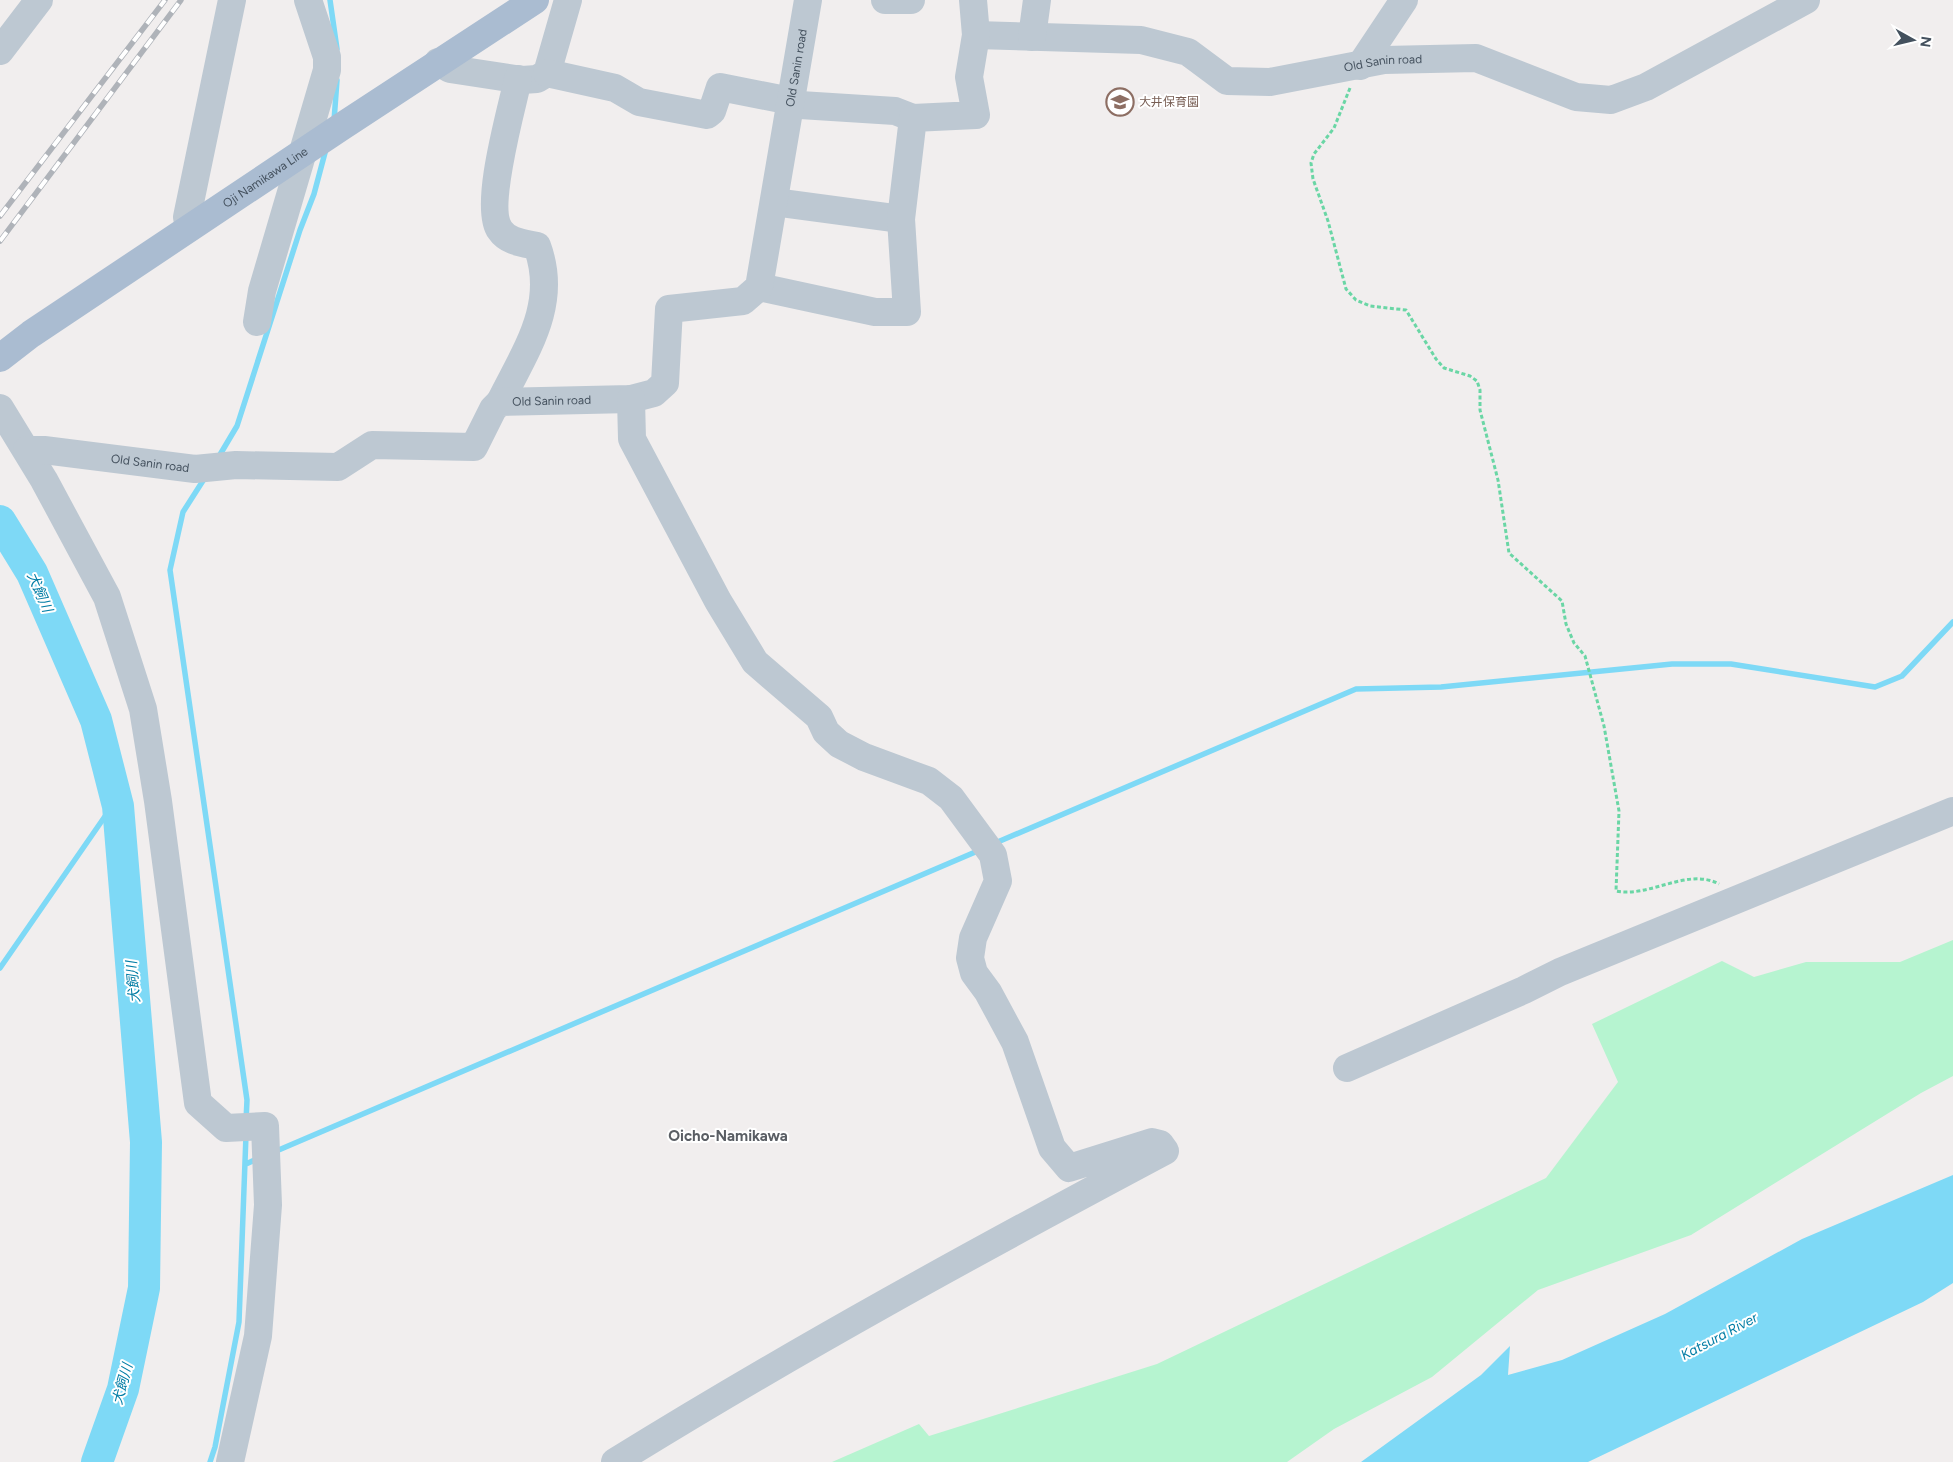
<svg xmlns="http://www.w3.org/2000/svg" width="1953" height="1462" font-family="Figtree,'Noto Sans JP',sans-serif">
<rect width="100%" height="100%" fill="#f1eeee"/>
<!-- green -->
<path fill="#b6f4d0" d="M1953,940V1076L1921,1093L1691,1235L1538,1290L1432,1377L1334,1429L1287,1462H832L919,1424L929,1436L1157,1364L1546,1178L1618,1082L1592,1024L1722,961L1754,977L1806,962H1900Z"/>
<!-- water -->
<path fill="#7ed9f6" d="M1953,1175V1283L1923,1302L1588,1462H1361L1481,1375L1510,1346L1508,1375L1562,1360L1665,1314L1802,1239Z"/>
<g fill="none" stroke-linecap="round" stroke-linejoin="round">
<!-- stream -->
<path stroke="#7ed9f6" stroke-width="5.5" d="M330,0L337,49
M334,121L337,80
M218,458L237,426L300,230L314,194L326,149
M206,476L183,512L170,570L247,1100L246,1121
M993,844L1356,689L1441,687L1672,664H1731L1875,687L1902,676L1953,622
M0,968L108,812L118,806
M274,1152L980,850
M246,1164L259,1158
M210,1462L215,1447L239,1322L246,1135"/>
<!-- river -->
<path stroke="#7ed9f6" stroke-width="32" d="M0,521L32,573L96,720L118,806L146,1142L144,1288L123,1389L97,1462"/>
<!-- path -->
<path stroke="#6ad6a5" stroke-width="3" stroke-dasharray="4 2.5" stroke-linecap="butt" d="M1350,88L1334,128L1314,154L1311,163L1313,179L1328,221L1346,289L1356,300L1370,306L1406,310L1436,359L1444,368L1470,376L1477,381L1480,390V410L1498,480L1509,553L1562,601L1566,624L1574,643L1585,656L1604,726L1619,811L1616,891C1650,898 1687,867 1719,884"/>
<!-- minor -->
<g stroke="#bdc8d2" stroke-width="28">
<path d="M885,0H911"/>
<path id="s1" d="M976,35L1141,40L1188,52L1227,81L1270,82L1384,60L1476,58L1576,97L1611,100L1646,87L1806,0"/>
<path d="M1032,37L1037,0"/>
<path d="M0,51L39,0"/>
<path d="M438,62L450,69L522,80L537,79L547,73L568,0"/>
<path d="M1360,66L1404,0"/>
<path d="M547,73L615,88L639,102L707,115L712,111L720,87L791,101L800,105L895,111L913,118"/>
<path d="M774,202L901,219"/>
<path d="M189,228L187,217L232,0"/>
<path d="M759,287L875,312H907L901,219L913,118L976,115L969,77L976,35L973,0"/>
<path d="M257,322L262,291L327,70V57L308,0"/>
<path d="M500,402C525,351 559,305 537,246C523,243 508,242 500,230C483,207 512,108 518,79"/>
<path d="M0,408L44,480L107,597L143,709L158,801L198,1103L226,1128L265,1126L268,1205L258,1336L230,1462"/>
<path id="s2" d="M27,450H44L195,469L236,465L338,467L372,445L474,447L493,409L500,402L631,399L654,393L665,383L669,309L743,301L759,287L808,0"/>
<path d="M1347,1068L1524,990L1560,972L1953,811"/>
<path d="M615,1462C794,1351 979,1250 1165,1151L1160,1144L1152,1142L1069,1168L1052,1148L1015,1042L988,992L974,973L970,958L973,938L998,881L993,855L951,798L929,781L864,757L839,744L826,732L819,717L755,662L718,601L632,439L631,399"/>
</g>
<!-- major -->
<path stroke="#aabcd1" stroke-width="28" id="s3" d="M0,358L31,334L341,127L535,0"/>
<!-- rail casing -->
<g stroke="#afb3b9" stroke-width="5.5">
<path id="rail" d="M0,216L165,0
M0,241L181,0"/>
</g>
<!-- rail -->
<use href="#rail" stroke="#fff" stroke-width="4" stroke-dasharray="11" stroke-linecap="butt"/>
</g>
<!-- icons -->
<defs>
<g id="school-ring" transform="scale(1.4375)"><circle r="9.5" fill="#fff" stroke="#8d6e63" stroke-width="1.5"/><path d="M0-5L7-2L0 1L-7-2ZM-4 1L0 2.5L4 1V4Q0 6-4 4Z" fill="#8d6e63"/></g>
</defs>
<g fill-rule="evenodd">
<use href="#school-ring" x="1120" y="102"/>
</g>
<g text-anchor="middle" stroke-width="4" stroke-linejoin="round" paint-order="stroke">
<!-- street labels -->
<g font-size="12" fill="#44515e" stroke="#fff">
<text dy="4" stroke="none"><textPath href="#s1" startOffset="420">Old Sanin road</textPath></text>
<text dy="4" stroke="none"><textPath href="#s2" startOffset="1069">Old Sanin road</textPath></text>
<text dy="4" stroke="none"><textPath href="#s3" startOffset="321">Oji Namikawa Line</textPath></text>
<text dy="4" stroke="none"><textPath href="#s2" startOffset="559">Old Sanin road</textPath></text>
<text dy="4" stroke="none"><textPath href="#s2" startOffset="124">Old Sanin road</textPath></text>
</g>
<!-- education labels -->
<g font-size="12" fill="#785e54" stroke="#fff" text-anchor="start">
<text x="1139" y="106">大井保育園</text>
</g>
<!-- water labels -->
<g font-size="14" font-style="italic" fill="#027da5" stroke="#fff">
<text transform="translate(40 592) rotate(66)" y="5">犬飼川</text>
<text transform="translate(133 982) rotate(-95)" y="5">犬飼川</text>
<text transform="translate(1719 1336) rotate(-28)" y="5">Katsura River</text>
<text transform="translate(122 1384) rotate(-75)" y="5">犬飼川</text>
</g>
<!-- quarter labels -->
<g font-size="15" font-weight="bold" fill="#5a5e64" stroke="#fff">
<text x="728" y="1141">Oicho-Namikawa</text>
</g>
</g>
<!-- north arrow -->
<g transform="translate(1913 40) rotate(98)" stroke="#ffffff" stroke-width="4" paint-order="stroke">
<path d="M0-4L9 19L0 12L-9 19Z" fill="#44515e"/>
<text y="-8" font-size="14" font-weight="bold" text-anchor="middle" fill="#44515e">N</text>
</g>
</svg>
